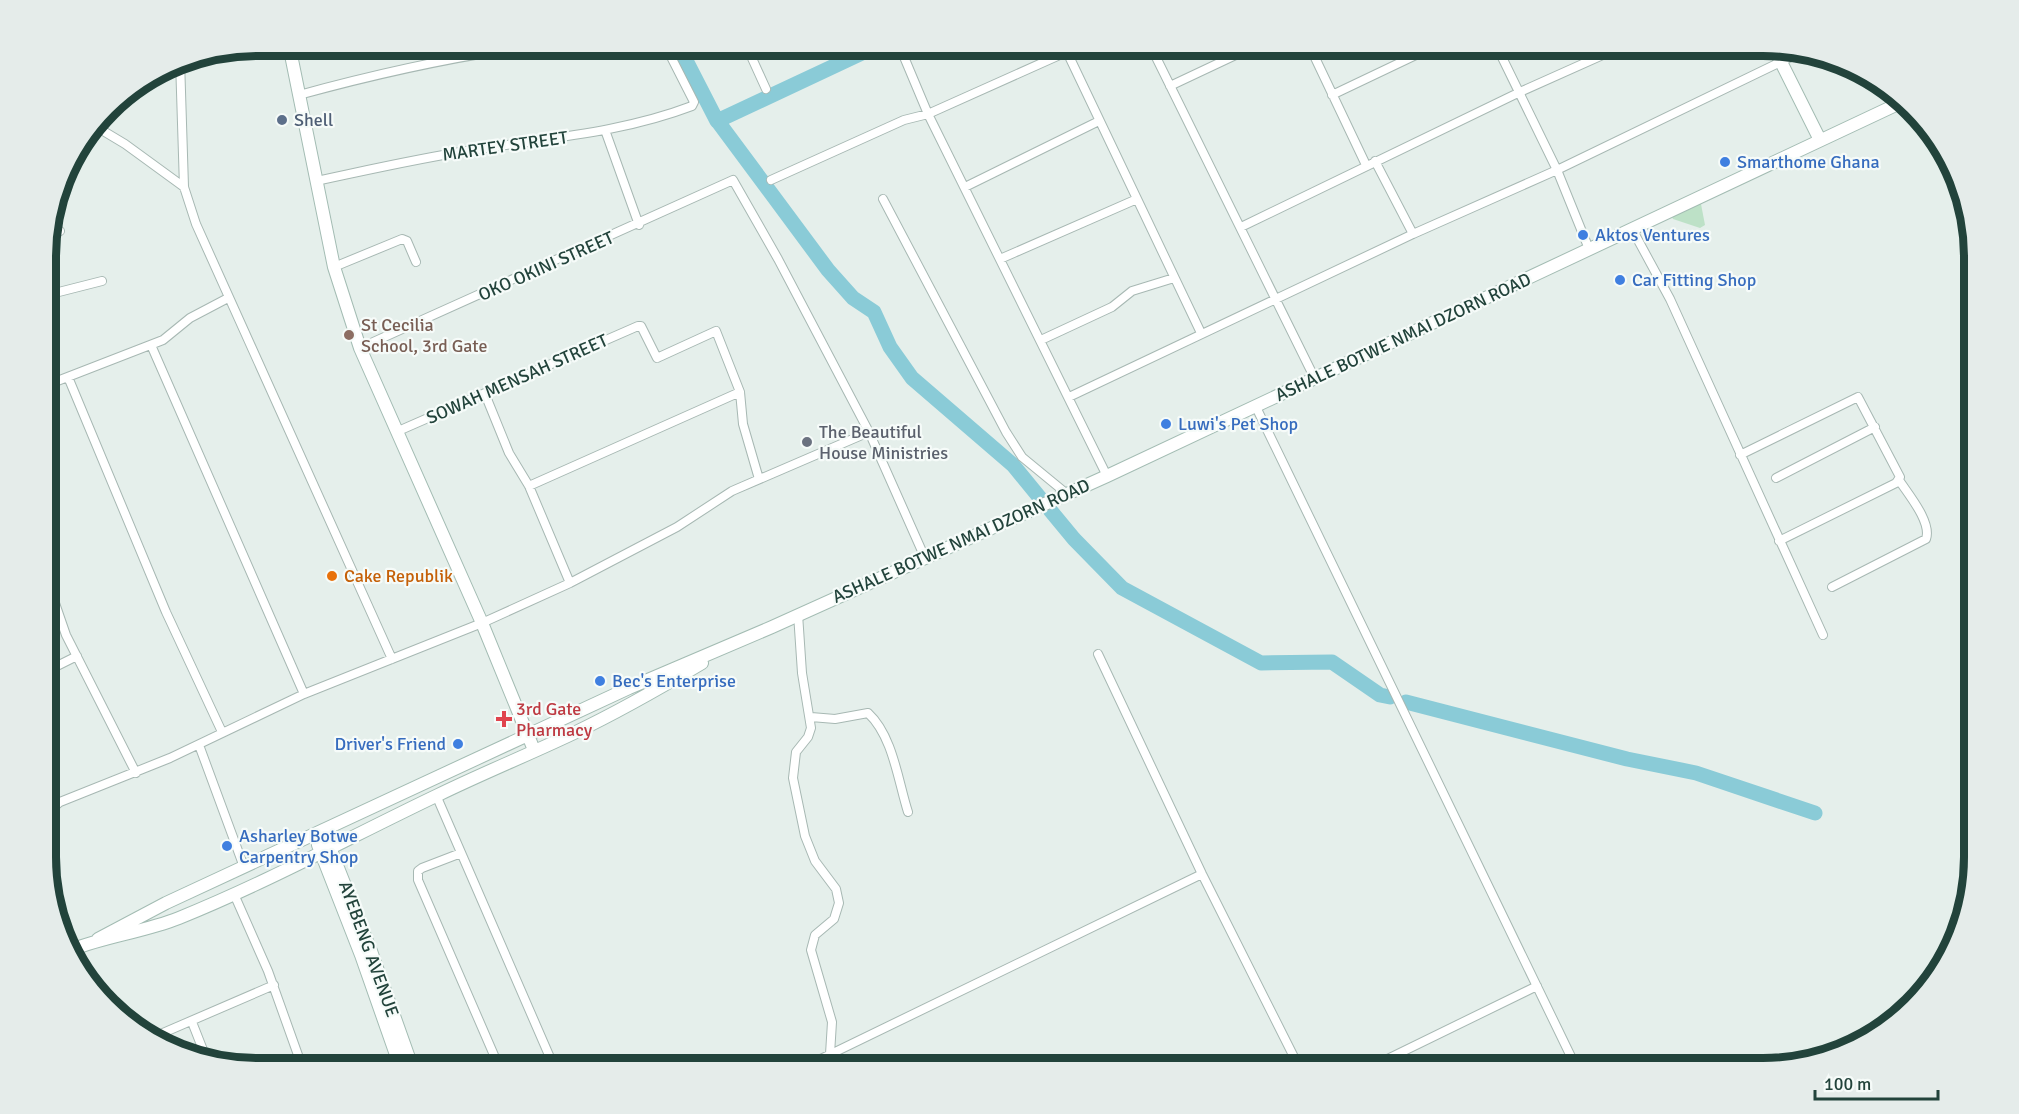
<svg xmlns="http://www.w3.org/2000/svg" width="2019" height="1114" font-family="Signika,sans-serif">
<rect width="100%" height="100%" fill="#e5efeb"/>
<!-- green -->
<path fill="#bde1c7" d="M1933,134L1939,139L1954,185L1951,186Z
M1698,202L1701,204L1705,225L1700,228L1673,219L1671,215Z"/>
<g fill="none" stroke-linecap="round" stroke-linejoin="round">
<!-- river -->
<path stroke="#8acbd7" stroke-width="15" d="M678,45L717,121L879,45
M716,119L828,270L853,298L874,312L890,347L912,378L1013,465L1040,498
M1050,510L1074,539L1122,588L1261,663L1332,662L1380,695L1390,697
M1406,702L1627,759L1696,773L1815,813"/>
<!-- street casing -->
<g stroke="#a7b8b3" stroke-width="10">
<path id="street" d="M746,45L766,89
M899,45L928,114L1107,476
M1150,45L1315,379
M1309,45L1366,165
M1496,45L1557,170L1589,249
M1067,52L1201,333
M180,60L184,187L196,224L392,659
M1170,86L1257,45
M299,95C379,73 457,56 538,45
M1332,95L1437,45
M95,126L125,144L184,187
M605,130L639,225
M1375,161L1413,234
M771,180L904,120L928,114L1082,45
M316,181C368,170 420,158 473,150C547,138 621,133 692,106L694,102L665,45
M965,187L1099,121
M883,199L1006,432L1022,457L1067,494
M1964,214L1967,222
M1241,227L1520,92L1625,45
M1632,229L1670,299L1823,635
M47,232L60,231
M1000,259L1137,199
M334,267L402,239L407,241L416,262
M47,295L102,281
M1041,340L1112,307L1132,291L1174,278
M151,345L304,694
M360,348L733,180L778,259L869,432L925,558
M68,377L166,612L222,732
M47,385L163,340L190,318L228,298
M485,394L509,453L529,486L570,583
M1069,397L1413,234L1557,170L1797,54
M1256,407L1577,1069
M396,432L638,326H641L657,358L716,331L740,392L743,424L759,479
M1740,455L1858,397L1900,477L1896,483L1779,541
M1776,478L1875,427
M529,486L740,392
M47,580L66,635L136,773
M1832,587L1926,539C1932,522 1908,494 1899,480
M798,614L802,673L811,728L808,737L796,752L793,778L805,836L815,861L836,889L839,903L834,919L815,935L811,950L832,1022L830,1054
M1098,654L1202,874L1300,1069
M47,671L77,656
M811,717L835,719L868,713C893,736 898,781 908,812
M199,745L244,867
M436,795L555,1069
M47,813L60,802L170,758L304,694L482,623L570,583L677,527L732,491L869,432
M461,853L422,868L418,871V880L500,1069
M234,894L268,971L303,1069
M192,1022L205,1055
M149,1039L274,985
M800,1069L1202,874
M1367,1069L1537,986"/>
</g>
<!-- secondary casing -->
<g stroke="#a3bcb3" stroke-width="14">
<path id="secondary" d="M289,45L334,267L360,348L482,623L534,750
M1774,48L1820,140
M323,830L371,951L413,1069
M318,845L361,955L401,1069
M98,939L166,903L629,688L772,627L1107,476L1900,103
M71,950C106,936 144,932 179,918C268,882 352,836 438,795C483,773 530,754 574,733C618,712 660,688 702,663"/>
</g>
<!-- street -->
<use href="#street" stroke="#fff" stroke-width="8"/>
<!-- secondary -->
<use href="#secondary" stroke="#fff" stroke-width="12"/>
</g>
<!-- markers -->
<circle fill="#5c6f8a" stroke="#f6fbf9" stroke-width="2" cx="282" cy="120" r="6"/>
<g fill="#3f7fe0" stroke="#f6fbf9" stroke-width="2">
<circle cx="1725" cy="162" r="6"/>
<circle cx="1583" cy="235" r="6"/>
<circle cx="1620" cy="280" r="6"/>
<circle cx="1166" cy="424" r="6"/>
<circle cx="600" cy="681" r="6"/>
<circle cx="458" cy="744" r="6"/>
<circle cx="227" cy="846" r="6"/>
</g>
<circle fill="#8d6e63" stroke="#f6fbf9" stroke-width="2" cx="349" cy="335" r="6"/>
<circle fill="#6b7280" stroke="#f6fbf9" stroke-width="2" cx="807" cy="442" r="6"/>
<circle fill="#e8710a" stroke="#f6fbf9" stroke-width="2" cx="332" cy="576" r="6"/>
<path fill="#e0444e" stroke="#f6fbf9" stroke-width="2" d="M501 710h6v6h6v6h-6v6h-6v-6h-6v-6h6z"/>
<g text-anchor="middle" stroke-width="4.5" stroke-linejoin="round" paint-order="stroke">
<!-- service labels -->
<g font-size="18" fill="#4e5e75" stroke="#f6fbf9" text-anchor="start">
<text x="294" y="126">Shell</text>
</g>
<!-- street labels -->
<g font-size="18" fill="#22433b" stroke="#f6fbf9">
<text transform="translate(505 146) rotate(-8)" y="6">MARTEY STREET</text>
<text transform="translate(546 266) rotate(-24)" y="6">OKO OKINI STREET</text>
<text transform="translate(1403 337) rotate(-25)" y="6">ASHALE BOTWE NMAI DZORN ROAD</text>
<text transform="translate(517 379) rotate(-24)" y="6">SOWAH MENSAH STREET</text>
<text transform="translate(961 541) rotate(-24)" y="6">ASHALE BOTWE NMAI DZORN ROAD</text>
<text transform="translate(369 949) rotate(70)" y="6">AYEBENG AVENUE</text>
</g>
<!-- shop labels -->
<g font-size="18" fill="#366cbe" stroke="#f6fbf9" text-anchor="start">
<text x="1737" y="168">Smarthome Ghana</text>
<text x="1595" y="241">Aktos Ventures</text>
<text x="1632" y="286">Car Fitting Shop</text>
<text x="1178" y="430">Luwi's Pet Shop</text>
<text x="612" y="687">Bec's Enterprise</text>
<text x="446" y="750" text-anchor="end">Driver's Friend</text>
<text x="239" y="842">Asharley Botwe<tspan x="239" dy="21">Carpentry Shop</tspan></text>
</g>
<!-- education labels -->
<g font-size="18" fill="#785e54" stroke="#f6fbf9" text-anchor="start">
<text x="361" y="331">St Cecilia<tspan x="361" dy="21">School, 3rd Gate</tspan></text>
</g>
<!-- worship labels -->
<g font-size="18" fill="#5b616d" stroke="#f6fbf9" text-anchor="start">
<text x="819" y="438">The Beautiful<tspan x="819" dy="21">House Ministries</tspan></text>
</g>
<!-- food labels -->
<g font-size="18" fill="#c56008" stroke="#f6fbf9" text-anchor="start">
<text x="344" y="582">Cake Republik</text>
</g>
<!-- health labels -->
<g font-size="18" fill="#be3a42" stroke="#f6fbf9" text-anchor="start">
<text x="516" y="715">3rd Gate<tspan x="516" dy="21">Pharmacy</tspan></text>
</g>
</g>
<!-- crop -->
<path d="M0 0H2019V1114H0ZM257 56H1763A201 201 0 0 1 1964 257V857A201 201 0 0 1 1763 1058H257A201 201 0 0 1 56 857V257A201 201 0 0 1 257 56Z" fill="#e5ecea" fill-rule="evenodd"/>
<path fill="none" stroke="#22433b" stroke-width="8" d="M257 56H1763A201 201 0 0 1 1964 257V857A201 201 0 0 1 1763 1058H257A201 201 0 0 1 56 857V257A201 201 0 0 1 257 56Z"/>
<!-- scale -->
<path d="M1815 1090v9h123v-9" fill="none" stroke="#22433b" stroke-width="3"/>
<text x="1824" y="1090" font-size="18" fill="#22433b" stroke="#f6fbf9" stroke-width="4.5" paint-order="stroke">100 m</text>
</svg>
